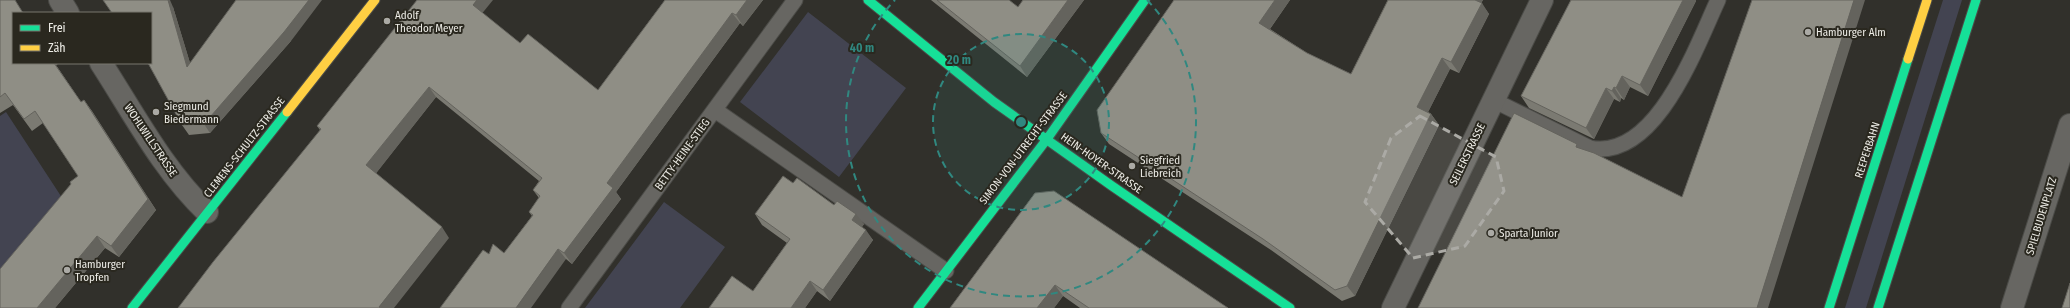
<svg xmlns="http://www.w3.org/2000/svg" width="2070" height="308" font-family="'Fira Sans Condensed',sans-serif">
<rect width="100%" height="100%" fill="#31302b"/>
<!-- green -->
<path fill="#434451" d="M1943,0H1962L1866,308H1845Z
M808,12L906,88L839,177L740,102Z
M6,112L72,213L0,290V116Z
M664,202L725,247L680,308H585Z"/>
<g fill="none" stroke-linecap="round" stroke-linejoin="round">
<!-- lane casing -->
<g stroke="#4b4b47" stroke-width="17">
<path id="lane" d="M1493,100L1590,148C1656,161 1696,47 1718,0
M715,110L946,271
M569,308L795,0"/>
</g>
<!-- street casing -->
<g stroke="#4b4b47" stroke-width="24">
<path id="street" d="M60,0L68,13
M101,63C134,114 163,170 207,212
M1393,308L1542,0
M2012,308L2070,125"/>
</g>
<!-- fast casing -->
<g stroke="#4b4b47" stroke-width="11">
<path id="fast" d="M868,0L994,102L1112,186L1290,308
M132,308L287,112
M918,308L1047,139L1145,0
M1829,308L1908,59
M1878,308L1976,0"/>
</g>
<!-- slow casing -->
<g stroke="#4b4b47" stroke-width="11">
<path id="slow" d="M1908,59L1927,0
M287,112L375,0"/>
</g>
<!-- lane -->
<use href="#lane" stroke="#676662" stroke-width="15"/>
<!-- street -->
<use href="#street" stroke="#676662" stroke-width="22"/>
<!-- fast -->
<use href="#fast" stroke="#16e098" stroke-width="9"/>
<!-- slow -->
<use href="#slow" stroke="#ffcf43" stroke-width="9"/>
</g>
<!-- wall -->
<path fill="#7b7a72" d="M0,0L13,63H57L58,64L56,65L81,102L84,100L92,111L156,210L119,257L105,248L55,308H0L78,176L43,123L32,131L13,105L0,113Z
M665,0H763L743,26L740,23L616,192L621,199L572,264L566,259L489,254L504,253L532,216L529,212L539,198L533,190L539,181L436,97L376,173L449,238L320,130L317,126L482,13L520,43L598,90Z
M931,0H1009L1018,7L1023,0H1084L1027,77Z
M1174,0H1290L1270,29L1307,53L1351,74L1388,0H1483L1481,3L1489,14L1459,73L1450,69L1428,112L1431,114L1439,125L1355,296L1342,301L1271,250L1109,144L1101,133Z
M1571,0H1696V1L1648,96L1630,87L1624,100L1621,98L1620,102L1614,99L1594,139L1529,108L1521,96Z
M173,7L190,63L291,41L210,133L189,135L182,125L148,63H151Z
M793,183L834,205L864,224L862,227L873,240L830,301L817,291L805,308H709L753,291L787,243L762,225L755,214Z
M1035,193L1228,308H1080L1063,296L1054,308H950Z"/>
<!-- shaded-wall -->
<path fill="#64635d" d="M168,0H170L173,7L194,76L187,67Z
M309,0H322L291,41L210,133L204,124Z
M477,0H493L480,16L473,5Z
M747,0H763L743,26L736,15Z
M1068,0H1084L1027,77L1020,66Z
M1275,0H1290L1267,33L1259,23Z
M1472,0H1483L1478,9Z
M1683,0H1696V1L1648,96L1640,85Z
M1854,0H1865L1768,308H1757Z
M1482,3L1489,14L1459,73L1451,62Z
M732,13L740,23L616,192L621,199L572,264L564,253L607,183Z
M1442,58L1450,69L1425,118L1417,107Z
M1622,76L1630,87L1624,100L1616,88Z
M429,87L436,97L374,176L366,165Z
M1614,87L1621,98L1620,102L1612,91Z
M1606,88L1614,99L1594,139L1586,128Z
M84,100L156,210L119,257L111,246Z
M1431,114L1439,125L1355,296L1347,286Z
M856,214L864,224L859,231L852,220Z
M442,227L449,238L394,308H380L379,307Z
M866,230L873,240L830,301L823,290Z
M97,236L105,248L55,308H37Z
M558,249L566,259L531,308H516Z
M810,281L817,291L805,308H791Z
M1055,285L1063,296L1054,308H1037Z"/>
<!-- building -->
<path fill="#8f8e85" stroke="#64635d" d="M0,0H15L23,13H13V63H54L81,102L84,100L148,199L111,246L97,236L37,308H0V269L71,184L70,182L78,176L35,111L24,119L5,93L0,97Z
M103,0H168L187,67L236,0H309L284,32L204,124L182,125L148,63H151V13H112Z
M417,0H477L473,5L520,43L528,34L598,90L665,0H747L736,15L732,13L607,183L613,188L564,253L558,249L516,308H440L483,250L489,254L493,244L504,253L533,215L529,212L540,196L533,190L542,178L429,87L366,165L442,227L379,307L381,308H178L213,262L321,129L317,126Z
M937,0H1009L1018,7L1023,0H1068L1020,66Z
M1174,0H1275L1259,23L1307,53L1351,74L1388,0H1475L1482,3L1451,62L1442,58L1417,107L1431,114L1347,286L1335,290L1263,239L1101,133L1097,110Z
M1571,0H1683L1640,85L1622,76L1616,88L1614,87L1612,91L1606,88L1586,128L1521,96Z
M1752,0H1854L1757,308H1418L1514,113L1577,144L1576,147L1594,153L1682,197Z
M783,176L793,183L797,178L834,205L837,201L856,214L852,220L866,230L823,290L810,281L791,308H709L732,276L753,291L790,239L755,214Z
M1054,191L1228,308H1089L1055,285L1037,308H950L1035,193Z
M2070,283V308H2062Z"/>
<!-- marked area -->
<path fill="#abaaa5" fill-opacity="0.2" stroke="#abaaa5" stroke-width="3" stroke-dasharray="8 5" stroke-linejoin="round" d="M1420,116L1496,157L1504,191L1465,246L1413,258L1365,202L1391,138Z"/>
<!-- distance rings -->
<circle cx="1021" cy="122" r="88" fill="#308880" fill-opacity=".12"/>
<g fill="none" stroke="#308880" stroke-width="2" stroke-dasharray="7 5">
<circle cx="1021" cy="122" r="88"/>
<path d="M1147 0A175 175 0 1 1 895 0"/>
</g>
<!-- markers -->
<g fill="#abaaa5" stroke="#2a281f" stroke-width="1.5">
<circle cx="387" cy="21" r="4"/>
<circle cx="1808" cy="32" r="4"/>
<circle cx="156" cy="112" r="4"/>
<circle cx="1132" cy="166" r="4"/>
<circle cx="1491" cy="233" r="4"/>
<circle cx="67" cy="270" r="4"/>
</g>
<g text-anchor="middle" stroke-width="4" stroke-linejoin="round" paint-order="stroke">
<!-- poi labels -->
<g font-size="11" fill="#edece6" stroke="#2a281f" text-anchor="start">
<text x="395" y="19">Adolf<tspan x="395" dy="13">Theodor Meyer</tspan></text>
<text x="1816" y="36">Hamburger Alm</text>
<text x="164" y="110">Siegmund<tspan x="164" dy="13">Biedermann</tspan></text>
<text x="1140" y="164">Siegfried<tspan x="1140" dy="13">Liebreich</tspan></text>
<text x="1499" y="237">Sparta Junior</text>
<text x="75" y="268">Hamburger<tspan x="75" dy="13">Tropfen</tspan></text>
</g>
<!-- street labels -->
<g font-size="11" fill="#edece6" stroke="#2a281f">
<text transform="translate(151 140) rotate(56)" y="4">WOHLWILLSTRASSE</text>
<text transform="translate(244 147) rotate(-52)" y="4">CLEMENS-SCHULTZ-STRASSE</text>
<text transform="translate(1023 148) rotate(-53)" y="4">SIMON-VON-UTRECHT-STRASSE</text>
<text transform="translate(1867 150) rotate(-72)" y="4">REEPERBAHN</text>
<text transform="translate(682 154) rotate(-54)" y="4">BETTY-HEINE-STIEG</text>
<text transform="translate(1467 154) rotate(-64)" y="4">SEILERSTRASSE</text>
<text transform="translate(1102 163) rotate(35)" y="4">HEIN-HOYER-STRASSE</text>
<text transform="translate(2041 216) rotate(-73)" y="4">SPIELBUDENPLATZ</text>
</g>
</g>
<circle cx="1021" cy="122" r="6" fill="#308880" stroke="#2a281f" stroke-width="2"/>
<g font-size="12" text-anchor="middle" font-weight="bold" fill="#308880" stroke="#2a281f" stroke-width="4" stroke-linejoin="round" paint-order="stroke">
<text x="862" y="52">40 m</text>
<text x="959" y="64">20 m</text>
</g>
<!-- legend -->
<rect x="12" y="12" width="140" height="52" fill="#2a281f" stroke="#78766f"/>
<rect x="20" y="25" width="20" height="6" fill="#16e098" stroke="#78766f"/>
<text x="48" y="32" font-size="12" fill="#edece6">Frei</text>
<rect x="20" y="45" width="20" height="6" fill="#ffcf43" stroke="#78766f"/>
<text x="48" y="52" font-size="12" fill="#edece6">Zäh</text>
</svg>
